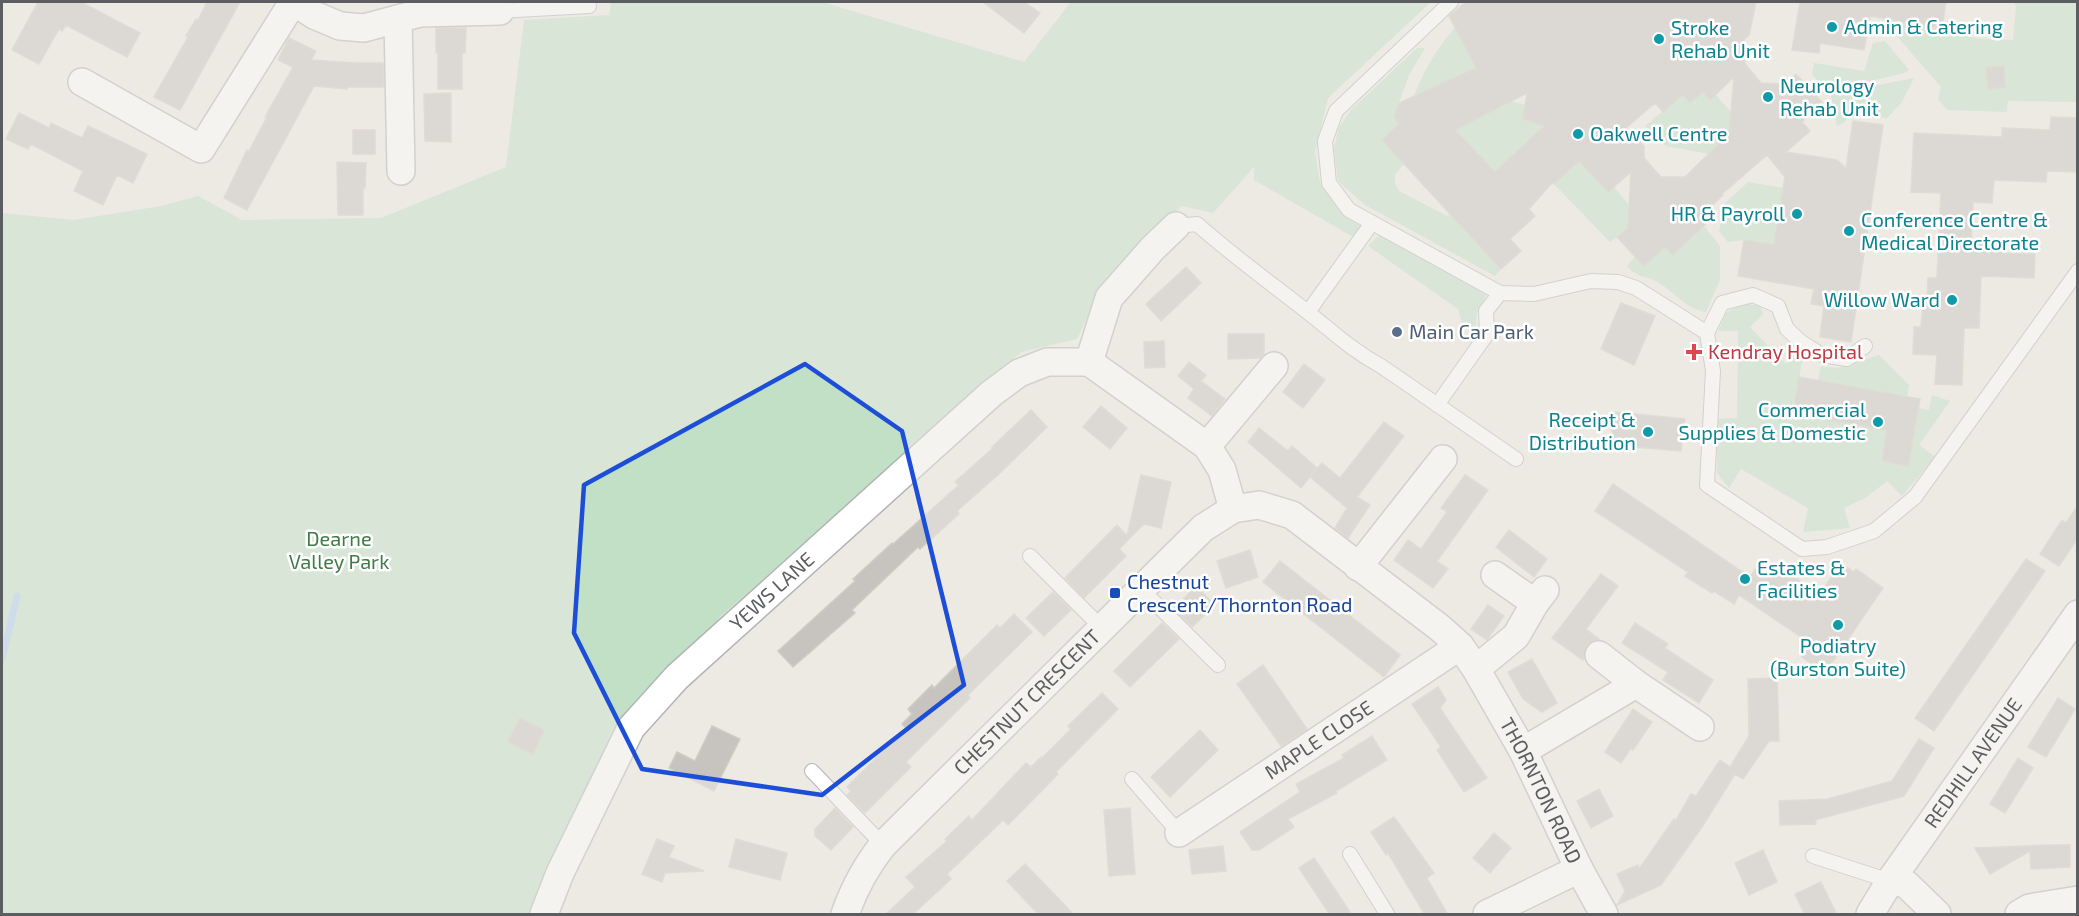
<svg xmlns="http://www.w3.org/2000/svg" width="2079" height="916" font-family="'Exo 2',sans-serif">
<rect width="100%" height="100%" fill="#eceae3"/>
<!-- green -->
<path fill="#c2e0c5" d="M611,2H822L1024,62L1071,2H1431L1328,98L1315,152L1320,183L1338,208L1361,227L1355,238L1254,180V167L1213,213L1182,206L1107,277L1077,339L1021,352L721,616L622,722L558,845L535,914H2V213L74,220L161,206L198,196L242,220L381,218L506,167L524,20L609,15Z
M2014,2H2077V102L2008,101L2007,112L1947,110L1938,99L1941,87L1881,18L1942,28L1979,39L2013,40L2016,7Z
M1455,27L1476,68L1410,106C1422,74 1433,54 1455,27Z
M1885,41L1909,70L1904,73L1829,91L1812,75L1814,63L1864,71L1873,43Z
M1417,48H1425L1409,75L1394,117L1399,124L1382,140L1404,164L1395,174V183L1399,191L1447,216L1450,214L1501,269L1495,276L1365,205L1338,181L1334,148L1339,127L1351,110Z
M1914,78L1902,102L1887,118L1853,114L1843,123L1837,126L1831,95L1852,90L1854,100L1871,98L1869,87Z
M1703,92L1715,94L1731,112L1729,134L1710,154L1666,146L1645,126L1683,95Z
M1512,101L1525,105L1523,119L1544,126L1495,172L1455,130Z
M1579,161L1614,187L1629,205L1628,228L1610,242L1554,184Z
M1748,182L1784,188L1774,245L1744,240L1728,242L1719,231L1724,204Z
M1704,226L1720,246V280L1706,312C1686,309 1673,291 1656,281C1645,276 1634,276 1627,266L1635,257L1644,266L1665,247L1673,255Z
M1379,235L1463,279L1486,295L1477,313L1475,334L1463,326L1458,309L1368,246Z
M1743,303L1760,306L1763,314L1750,327L1786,364L1800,351L1803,355L1793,413L1887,430L1882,461L1908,465L1919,408L1929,410L1932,395L1950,401L1919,445L1935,457L1902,496L1887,481L1867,497L1844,508L1850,528L1803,532L1808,509L1806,507L1741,469L1729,488L1717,473V419L1737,418L1738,331H1718L1726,313Z
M1879,355L1909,385L1907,397L1818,381L1821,366L1837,368Z"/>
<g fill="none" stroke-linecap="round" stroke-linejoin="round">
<!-- stream -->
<path stroke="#abcef3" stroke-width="7" d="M2,660L17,596"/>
</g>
<!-- building -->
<path fill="#c7c4bf" stroke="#cfccc2" stroke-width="1.5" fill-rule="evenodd" d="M38,2H81L140,33L127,57L66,25L62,31L59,29L39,64L12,50Z
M207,2H240L180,110L154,97L188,37L186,36L196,19L198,20Z
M983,2H1024L1040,13L1024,33Z
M1466,2H1756L1749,35L1738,45L1745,53V64L1761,83L1785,84L1796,74L1822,102L1802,122L1810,131L1786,152L1837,160L1846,168L1853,121L1883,125L1851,342L1820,337L1824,306L1811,304L1814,289L1738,276L1744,240L1774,245L1785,177L1767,155L1722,194L1723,195L1703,214L1709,221L1673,255L1665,247L1644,266L1617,237L1628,228L1631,172L1608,192L1579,161L1554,184L1553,182L1529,209L1535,216L1510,239L1521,251L1501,269L1382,140L1399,124L1394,117L1399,103L1476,68L1449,16ZM1734,77L1729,134L1685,177H1661L1644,158V146L1626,128L1655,103L1663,112L1683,95L1690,103L1703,92L1710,100ZM1527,93L1523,119L1544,126L1495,172L1455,130Z
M1800,2H1946L1942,28L1870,16L1864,50L1820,43L1819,53L1792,50Z
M436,28H466L465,53H462V89H438V53H436Z
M289,38L316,51L311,60L356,63H383L384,87H347V89L314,86L247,210L224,198L247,150L249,151L267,117H265L293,67L278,60Z
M2004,66L2005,87L1988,89L1986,67Z
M451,93V142L425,141L424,94Z
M19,113L49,128L51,123L82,138L88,126L147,154L133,183L117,175L103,205L74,191L83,171L31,144L28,149L6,139Z
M2051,117L2078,118V172L2047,171L2046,182L1994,180L1992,203L1973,202L1971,244L2003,245V253L2035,254L2034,278L1981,276L1979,328H1964L1962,385L1935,384L1937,355L1913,354L1914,327H1921L1923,302L1927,298L1928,278H1937L1941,193L1911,192L1914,133L2002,137V128L2050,130Z
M353,130H375V154H353Z
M337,162L366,163L365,188H363V215H338Z
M1186,267L1201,283L1161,321L1146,304Z
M1621,303L1655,316L1634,365L1601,349Z
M1228,334H1264V354L1260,358L1228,359Z
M1164,341L1165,367L1145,368L1144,342Z
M1189,362L1206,375L1201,381L1225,399L1212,416L1188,398L1194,389L1178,376Z
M1304,364L1325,380L1303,408L1283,392Z
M1799,377L1920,399L1908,466L1882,461L1887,430L1793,413Z
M1101,406L1127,428L1110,449L1083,427Z
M1031,410L1047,427L999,474L957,511L959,514L920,549L918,547L852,610L855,613L793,667L778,651L855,581L853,579L892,543L893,544L959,485L955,482L993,448L992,447Z
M1614,412L1685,419L1681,451L1611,445Z
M1384,422L1404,436L1357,497L1370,505L1348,538L1335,528L1347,508L1310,477L1322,463L1340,478Z
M1259,428L1288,451L1292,446L1317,468L1301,488L1248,442Z
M1141,475L1171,482L1161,528L1144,524L1119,549L1126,556L1084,598L1065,578L1117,525L1127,536Z
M1465,475L1488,490L1437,561L1448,569L1433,588L1394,560L1408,540L1421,549L1447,512L1441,508Z
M1613,484L1750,577L1757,567L1769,575L1776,565L1820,594L1841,563L1854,572L1856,569L1883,588L1825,673L1802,657V650L1807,641L1739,595L1734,604L1714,591L1712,593L1685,576L1688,572L1595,511Z
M2078,505V538L2059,566L2040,554L2062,520L2066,523Z
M1509,530L1547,559L1534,577L1496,547Z
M1250,550L1258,577L1226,588L1217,561Z
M2026,559L2045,571L1934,731L1915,718Z
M1280,561L1400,655L1384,677L1263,582Z
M1601,574L1618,586L1586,629L1599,639L1586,646L1583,660L1552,638Z
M1196,586L1215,605L1192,627L1174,609Z
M1053,592L1071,610L1044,636L1026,618Z
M1488,605L1504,616L1487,640L1471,629Z
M1014,614L1032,632L968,695L970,698L906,762L911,767L865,813L847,795L851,791L847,787L906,728L902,724L912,714L908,709L932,685L934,688L997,625L1000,628Z
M1162,623L1179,639L1130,687L1114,671Z
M1635,623L1668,644L1665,648L1713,680L1699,703L1663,680L1668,672L1622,643Z
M1532,659L1557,703L1542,712L1523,699L1508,672Z
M1263,665L1307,729L1281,746L1237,684Z
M1777,678L1779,741H1769L1743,779L1735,774L1702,827L1661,885L1617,905L1625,891L1617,874L1638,865L1639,869L1674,819L1676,820L1691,794L1696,796L1720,760L1730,767L1749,736L1748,679Z
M1438,687L1446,700L1440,708L1487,778L1464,792L1437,750L1441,747L1412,704Z
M1102,693L1118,709L1056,772L1058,774L1008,825L1003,820L947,874L951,879L912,915H885L915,887L906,877L947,841L945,839L969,816L972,820L1026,763L1031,767L1041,757L1042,758L1071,729L1068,726Z
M2058,698L2075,709L2046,757L2028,747Z
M1633,709L1652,722L1633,750L1631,748L1621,763L1605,752Z
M520,718L544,730L533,754L508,742Z
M712,726L740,739L714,791L669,768L677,752L695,761Z
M1200,730L1218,750L1170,797L1151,777Z
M1372,736L1387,760L1336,791L1337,793L1288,819L1294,827L1259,850H1252L1240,832L1300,792L1296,784L1344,758L1342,755Z
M1919,739L1934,748L1904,796L1815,820L1816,824L1780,825L1779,801L1828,799L1892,781Z
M2018,758L2033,768L2005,813L1990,804Z
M1599,789L1613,816L1591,828L1577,801Z
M835,808L853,827L831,850L815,836V829Z
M1130,808L1135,874L1109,876L1104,810Z
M1394,817L1434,873L1427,878L1448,915H1425L1388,853L1386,855L1371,832Z
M1494,833L1511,848L1490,873L1473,858Z
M657,839L674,846L669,857L704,871L665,873L662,882L642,874Z
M736,839L787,853L780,880L729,867Z
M2050,845H2070V867L2031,869L2030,851L1990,874L1975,848Z
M1223,846L1226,871L1192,874L1189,850Z
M1763,850L1777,882L1749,895L1735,863Z
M1314,858L1352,915H1330L1299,868Z
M1025,864L1059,899L1074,915H1039L1007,881Z
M1821,882L1837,915H1805L1795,894Z"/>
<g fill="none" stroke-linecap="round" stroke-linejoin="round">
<!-- service casing -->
<g stroke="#b3b4b8" stroke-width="16">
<path id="service" d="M1451,2L1336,111L1325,141L1329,183L1349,210L1500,293L1534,294L1591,281L1618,282L1636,288L1707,333L1713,371L1707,485L1802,549L1827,547L1874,531L1915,497L2078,271
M500,11L589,6
M1176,226L1197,224C1233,256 1272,284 1310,314C1334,333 1353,351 1381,366L1516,459
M1308,312L1372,223
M1707,333L1722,303L1753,295L1778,306L1787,329L1801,342L1822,355L1847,359L1865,346
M1437,405L1487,334L1486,311L1500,293
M1030,556L1103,629
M1142,590L1218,665
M812,771L883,845
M1132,779L1179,833
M1350,854L1387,914
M1813,856L1890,881"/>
</g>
<!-- minor casing -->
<g stroke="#b3b4b8" stroke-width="30">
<g id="minor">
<path d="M294,2L314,15L340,26L364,28L420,13L500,11"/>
<path d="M398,19L401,171"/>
<path d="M82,82L201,149L293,2"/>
<path d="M1089,362L1207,446L1222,470L1233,509"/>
<path d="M1089,362L1109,298L1153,248L1176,226"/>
<path d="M1207,446L1274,366"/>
<path d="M1358,567L1443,459"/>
<path d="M1495,575L1535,603L1545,590"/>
<path d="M1599,655L1636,684L1700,727"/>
<path d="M1476,669L1516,636L1535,603"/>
<path d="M1523,751L1636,684"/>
<path id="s1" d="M1179,833L1460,646"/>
<path d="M1890,881L1906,884L1937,914"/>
<path id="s2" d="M544,914L560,873L631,728L677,677L992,393L1019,373L1047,362H1089"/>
<path id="s3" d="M845,914C854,889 866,866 883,845L1203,528L1233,509L1259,505L1292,515L1440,628L1460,646L1476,669L1523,751L1579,869L1604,914"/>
<path d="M1487,914L1579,869"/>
<path id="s4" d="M1870,914L1890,881L2078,614"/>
<path d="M2019,914L2029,908L2078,900"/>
</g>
</g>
<!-- service -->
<use href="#service" stroke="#fff" stroke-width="14"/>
<!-- minor -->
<use href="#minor" stroke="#fff" stroke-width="27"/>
</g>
<!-- marked area -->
<path d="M0 0H2079V916H0ZM805,364L902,431L964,685L822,795L642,769L574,633L584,485Z" fill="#eceae3" fill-opacity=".55" fill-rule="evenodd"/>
<path fill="none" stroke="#1d4ed8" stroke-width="4.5" stroke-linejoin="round" d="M805,364L902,431L964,685L822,795L642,769L574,633L584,485Z"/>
<!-- markers -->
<g fill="#0f9aa8" stroke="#fff" stroke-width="2">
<circle cx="1832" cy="27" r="6"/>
<circle cx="1659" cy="39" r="6"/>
<circle cx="1768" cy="97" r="6"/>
<circle cx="1578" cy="134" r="6"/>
<circle cx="1797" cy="214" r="6"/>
<circle cx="1849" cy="231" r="6"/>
<circle cx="1952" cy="300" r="6"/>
<circle cx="1878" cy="422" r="6"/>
<circle cx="1648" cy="432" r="6"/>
<circle cx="1745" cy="579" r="6"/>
<circle cx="1838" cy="625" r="6"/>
</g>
<circle fill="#5c6f8a" stroke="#fff" stroke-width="2" cx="1397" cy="332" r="6"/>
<path fill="#e0444e" stroke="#fff" stroke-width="2" d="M1691 343h6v6h6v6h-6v6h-6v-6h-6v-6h6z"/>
<rect fill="#1a4fb4" stroke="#fff" stroke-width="2" x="1109" y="587" width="12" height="12" rx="3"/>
<g text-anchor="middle" stroke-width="5" stroke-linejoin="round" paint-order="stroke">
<!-- culture labels -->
<g font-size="20" fill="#0d838f" stroke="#fff" text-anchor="start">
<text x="1844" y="34">Admin &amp; Catering</text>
<text x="1671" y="35">Stroke<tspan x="1671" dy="23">Rehab Unit</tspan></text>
<text x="1780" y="93">Neurology<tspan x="1780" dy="23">Rehab Unit</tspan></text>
<text x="1590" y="141">Oakwell Centre</text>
<text x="1785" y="221" text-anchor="end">HR &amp; Payroll</text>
<text x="1861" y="227">Conference Centre &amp;<tspan x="1861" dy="23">Medical Directorate</tspan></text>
<text x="1940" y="307" text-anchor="end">Willow Ward</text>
<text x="1866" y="417" text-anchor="end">Commercial<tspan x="1866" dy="23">Supplies &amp; Domestic</tspan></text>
<text x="1636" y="427" text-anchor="end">Receipt &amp;<tspan x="1636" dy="23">Distribution</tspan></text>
<text x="1757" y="575">Estates &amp;<tspan x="1757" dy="23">Facilities</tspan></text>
<text x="1838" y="653" text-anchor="middle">Podiatry<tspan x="1838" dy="23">(Burston Suite)</tspan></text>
</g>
<!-- service labels -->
<g font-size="20" fill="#4e5e75" stroke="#fff" text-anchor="start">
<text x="1409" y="339">Main Car Park</text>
</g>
<!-- health labels -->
<g font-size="20" fill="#be3a42" stroke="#fff" text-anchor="start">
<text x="1708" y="359">Kendray Hospital</text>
</g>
<!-- park labels -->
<g font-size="20" fill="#3f7c47" stroke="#fff">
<text x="339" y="546">Dearne<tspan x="339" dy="23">Valley Park</tspan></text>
</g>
<!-- transit labels -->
<g font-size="20" fill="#164399" stroke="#fff" text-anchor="start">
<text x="1127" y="589">Chestnut<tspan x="1127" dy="23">Crescent/Thornton Road</tspan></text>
</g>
<!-- street labels -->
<g font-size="20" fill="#5b5d61" stroke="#fff">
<text dy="7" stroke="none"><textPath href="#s2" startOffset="402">YEWS LANE</textPath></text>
<text dy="7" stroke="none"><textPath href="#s3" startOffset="282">CHESTNUT CRESCENT</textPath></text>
<text dy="7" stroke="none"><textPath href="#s1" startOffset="168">MAPLE CLOSE</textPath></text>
<text dy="7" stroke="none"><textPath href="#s4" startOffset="183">REDHILL AVENUE</textPath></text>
<text dy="7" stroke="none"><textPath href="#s3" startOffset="1005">THORNTON ROAD</textPath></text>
</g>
</g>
<!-- border -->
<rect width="2079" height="916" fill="none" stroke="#5b5d61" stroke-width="6"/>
</svg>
